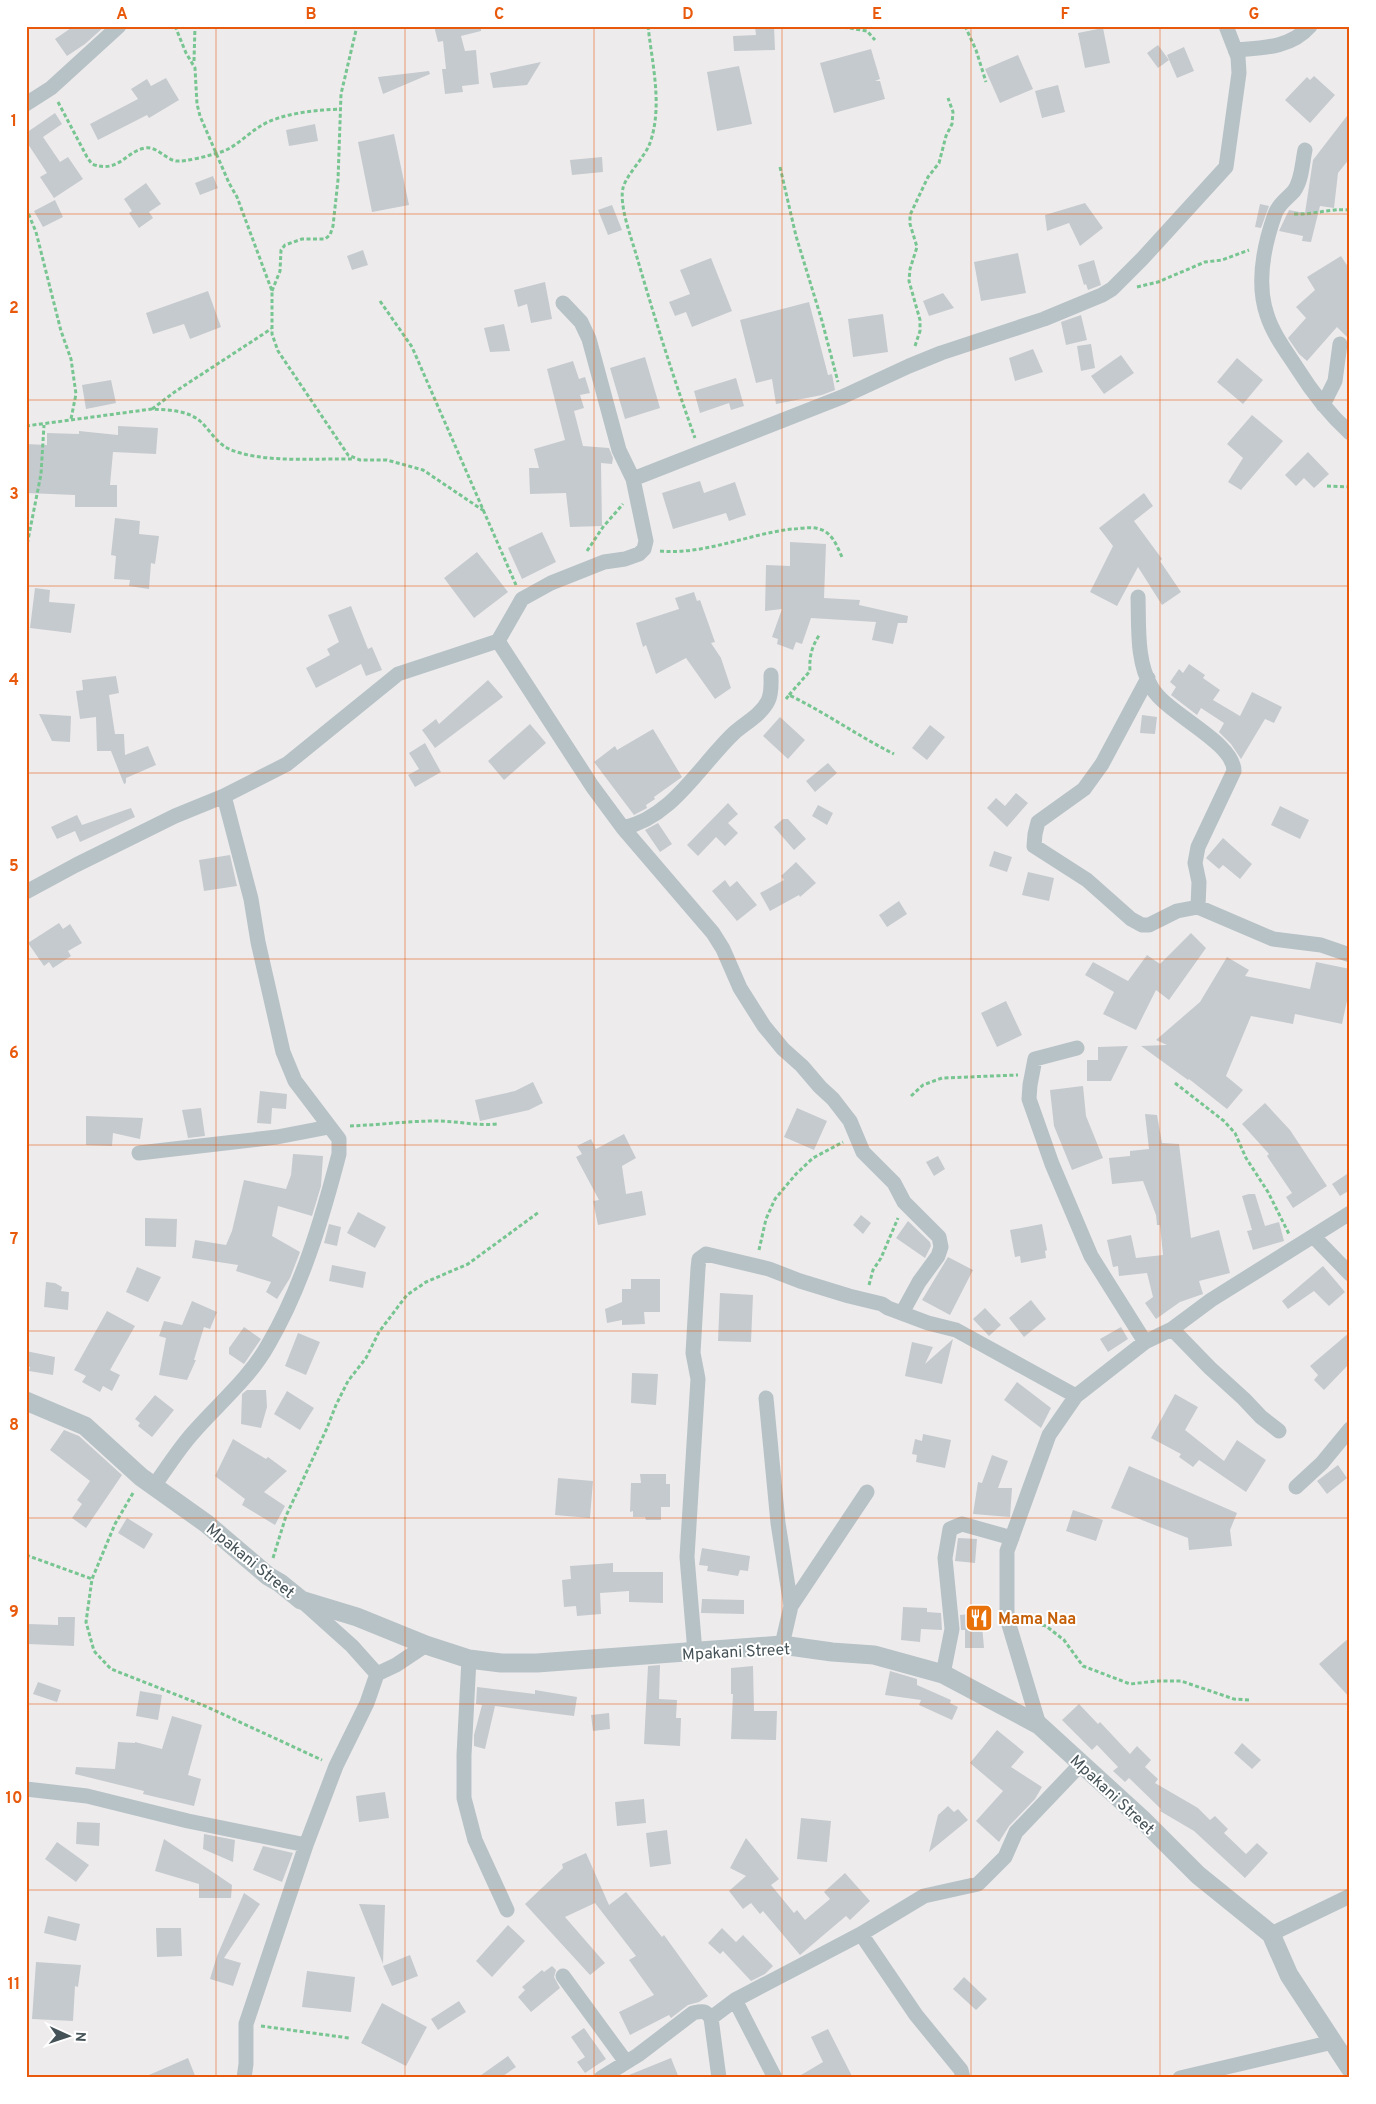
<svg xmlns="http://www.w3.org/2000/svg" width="1376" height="2104" font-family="Overpass,sans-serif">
<rect width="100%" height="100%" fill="#eeebec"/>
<!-- building -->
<path fill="#c5cace" d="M74,26H105L85,44L67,56L55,39Z
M434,26H481V31L461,36L465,51L476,50L479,84L462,86L463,92L445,94L442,69H446L443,41L438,42Z
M774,26L775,50L734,51L733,36L756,35L755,27Z
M1103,28L1110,63L1085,68L1078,33Z
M1158,45L1169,60L1158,68L1147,53Z
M1184,47L1194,71L1177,78L1167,55Z
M871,49L880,79L875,81H880L885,99L834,113L820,63Z
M1018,55L1033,89L1000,103L985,69Z
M541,62L527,85L493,88L490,73Z
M739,66L752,124L717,131L707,72Z
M429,71L430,74L383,94L378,77Z
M1314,76L1335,95L1310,123L1285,100L1307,77L1310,80Z
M166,78L179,100L149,118L147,115L98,140L90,124L138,99L131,89L147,79L151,86Z
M1058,85L1065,112L1042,118L1035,91Z
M1350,112V158L1338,173L1334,208L1320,206L1311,242L1302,241L1303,236L1279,231L1289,210L1305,213L1313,160Z
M55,113L62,124L43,137L60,162L68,157L83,179L54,198L40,177L47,173L26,141V133Z
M315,124L318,141L289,146L286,130Z
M394,134L409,205L372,212L358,142Z
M602,157L603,172L572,175L570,160Z
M213,176L218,188L200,195L195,183Z
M146,183L161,204L149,212L153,218L139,228L129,213L132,211L124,199Z
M55,200L63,217L43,227L34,211Z
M1085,203L1103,228L1080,246L1069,223L1047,231L1045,215Z
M1260,204L1269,206L1261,228L1255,227Z
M612,205L622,230L608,235L598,210Z
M363,250L368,265L352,270L347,256Z
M1018,253L1026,293L981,301L974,262Z
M1341,256L1350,270V340L1337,327L1307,361L1299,354L1288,338L1306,318L1296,307L1315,290L1307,277Z
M711,258L732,311L692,327L686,312L675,316L669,302L690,294L680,270Z
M1094,260L1101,285L1088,290L1086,284L1084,285L1078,265Z
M545,282L552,319L531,323L527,304L518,307L514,290Z
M208,291L221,327L190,339L184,324L153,334L146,313Z
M943,293L954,308L929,316L923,301Z
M809,302L828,375L832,374L835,390L822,395L776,404L772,379L756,383L740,320Z
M883,314L888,352L853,357L848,319Z
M1081,315L1087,340L1066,345L1061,322Z
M504,324L510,351L490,352L484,328Z
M1091,344L1095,368L1081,371L1077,346Z
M1033,349L1043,372L1015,381L1009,358Z
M1121,355L1134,373L1104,394L1091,376Z
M645,357L660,408L625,419L610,368Z
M1237,358L1263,380L1243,404L1217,382Z
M573,361L579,379L585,377L590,393L580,395L584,408L574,411L583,446L609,448L613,458L612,464L601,463L602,526L570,527L566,493L530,494L529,468H539L534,449L565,440L547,369Z
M736,378L744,406L731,410L729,403L700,413L694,391Z
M111,380L116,403L86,409L82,385Z
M1252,415L1283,441L1241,490L1228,482L1243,458L1227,444Z
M118,426L158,428L156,454L113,452L110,485H117V507H75V495L26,493V444L47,445V433L79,434V431L118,435Z
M1308,452L1329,474L1314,488L1304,478L1296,486L1285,475Z
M700,481L704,493L735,482L746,515L729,521L726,513L673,529L662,493Z
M1144,493L1153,506L1134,521L1162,559L1160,561L1181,592L1162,605L1138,567L1117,606L1090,592L1113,546L1099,528Z
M115,518L140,521L139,534L159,536L155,564L151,563L149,589L129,586L130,580L114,579L116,556L111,555Z
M542,532L556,562L522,579L508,548Z
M790,542L826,544L824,598L860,600L859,605L908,616L907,623H898L893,644L872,640L876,622L811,618L802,644L796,642L793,650L777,644L778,639L772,637L782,609L765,611L766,565L790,566Z
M477,552L508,592L474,618L444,578Z
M35,588L50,590L49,602L75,604L71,633L30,628Z
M694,592L697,601L700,600L715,642L711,643L721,658L731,688L715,699L686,658L656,674L646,645L643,647L636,623L679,609L675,598Z
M351,606L368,649L372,647L382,670L366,676L361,664L316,688L306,668L330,655L327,649L339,642L328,615Z
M1189,664L1205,675L1203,678L1220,690L1213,700L1240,716L1252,692L1282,707L1274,723L1265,719L1241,759L1231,744L1219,732L1224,723L1201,708L1197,715L1171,695L1176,687L1170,682L1179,669L1183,673Z
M116,676L119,693L109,695L115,734H124L125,755L148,746L156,765L126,778V783L124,784L111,751H97L96,717L80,719L76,691L83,690L82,680Z
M488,680L503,697L435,748L422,730L436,719L439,724Z
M39,714L71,716L70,742L52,741Z
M1142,715L1157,717L1155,734L1140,733Z
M780,717L805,740L788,759L763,736Z
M530,724L546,743L504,780L488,761Z
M930,725L945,737L927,760L912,748Z
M653,729L682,777L654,797L655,799L646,805L647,808L634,815L594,762L615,746L617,750Z
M425,743L441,772L415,787L408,775L419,769L409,753Z
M828,763L837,773L815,792L806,781Z
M1016,793L1028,803L1007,827L987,808L996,798L1005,806Z
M728,803L738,814L728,823L738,833L725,846L716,837L698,856L687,845Z
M818,805L833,813L827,825L812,816Z
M1280,806L1309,820L1300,839L1271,825Z
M131,808L135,817L80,842L75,831L57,839L51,827L77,815L82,825Z
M783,819H788L806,839L794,850L774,827Z
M658,823L672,844L660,852L645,830Z
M1223,838L1252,864L1240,879L1223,865L1219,869L1206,858Z
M994,851L1012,857L1007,872L989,866Z
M230,855L237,886L204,891L199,860Z
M796,862L816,883L800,897L799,895L770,911L760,893L784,880L781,876Z
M1028,872L1054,878L1049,901L1022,895Z
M725,880L730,887L737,881L757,905L737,921L712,891Z
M899,901L907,914L887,927L879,915Z
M59,923L63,929L70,924L82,943L68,951L71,956L53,968L49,962L44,966L28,943Z
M1191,933L1206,948L1169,1000L1156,990L1136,1030L1103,1014L1114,992L1085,975L1093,962L1128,981L1147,955L1160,964Z
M1227,957L1249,970L1245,976L1310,989L1316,962L1350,969V987L1342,1024L1295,1014L1293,1024L1251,1016L1226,1076L1243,1090L1227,1109L1189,1079L1188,1080L1141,1046L1167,1045L1156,1040L1200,1002Z
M1006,1001L1022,1035L997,1047L981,1013Z
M1128,1046L1111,1081H1087V1060H1098V1047Z
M533,1082L543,1103L529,1110L480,1121L475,1100L515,1091Z
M1083,1086L1086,1116L1103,1158L1072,1170L1054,1126L1050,1090Z
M260,1091L287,1094L286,1109L272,1108L271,1124L257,1123Z
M1265,1103L1290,1130L1327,1186L1293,1208L1286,1197L1292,1193L1267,1156L1269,1154L1242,1124Z
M201,1108L205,1136L188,1138L182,1110Z
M797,1108L827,1121L814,1150L784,1137Z
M1145,1114L1157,1115L1162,1143L1179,1144L1191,1238L1219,1230L1230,1273L1199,1281L1203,1294L1180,1302L1156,1319L1145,1303L1153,1297L1147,1273L1119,1276L1118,1266L1113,1267L1107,1240L1131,1235L1136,1258L1163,1255L1160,1225H1157L1156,1215L1143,1181L1112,1184L1109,1158L1130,1156V1151L1149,1149Z
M86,1116L143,1118L140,1139L113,1133L112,1146L86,1145Z
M624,1134L636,1158L622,1166L626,1194L642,1191L646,1215L598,1225L593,1201L599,1200L576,1157L582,1154L577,1146L591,1139L596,1149Z
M293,1154L323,1156L321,1186L312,1216L278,1206L272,1236L300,1252L290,1278L277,1299L266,1292L271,1282L236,1271L238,1265L192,1258L195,1240L226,1245L232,1231L244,1180L286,1189L291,1175Z
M938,1156L945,1169L934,1176L926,1162Z
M1350,1172V1190L1340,1196L1332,1184Z
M1249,1194H1255L1265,1226L1279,1222L1284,1241L1253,1250L1247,1231L1252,1230L1242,1196Z
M358,1212L386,1227L375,1248L347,1233Z
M861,1215L871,1223L863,1234L853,1225Z
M145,1218L177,1219L176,1247L145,1246Z
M908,1221L930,1242L931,1246L925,1258L896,1238Z
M329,1224L341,1227L337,1246L324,1243Z
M1042,1224L1047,1250L1045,1251L1046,1258L1021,1263L1020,1256L1015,1257L1010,1230Z
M948,1257L973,1270L950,1315L922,1300Z
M332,1265L366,1272L363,1288L329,1281Z
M1323,1266L1345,1292L1329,1306L1314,1291L1288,1309L1282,1301Z
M137,1267L161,1277L148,1302L126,1292Z
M631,1279H660V1312H644L645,1324L622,1325V1320L607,1323L605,1309L622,1302V1289H631Z
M46,1282L55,1283L62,1287L61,1291L69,1292L68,1310L44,1307Z
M720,1293L753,1295L751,1342L718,1341Z
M1031,1300L1046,1319L1024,1337L1009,1318Z
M192,1301L217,1312L210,1329L204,1327L194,1360H196L187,1380L159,1375L166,1338L159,1336L164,1321L182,1325Z
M985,1308L1001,1325L989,1336L973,1319Z
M107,1311L135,1326L110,1370L120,1375L112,1391L103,1386L100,1392L82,1382L86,1376L74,1370Z
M244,1327L261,1339L244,1364L229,1354V1348Z
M1121,1327L1128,1339L1108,1352L1100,1339Z
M1350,1332V1363L1324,1390L1314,1380L1318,1375L1310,1366Z
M298,1333L320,1342L306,1375L285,1366Z
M953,1339L942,1384L905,1376L912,1342L933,1347L925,1364Z
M26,1351L55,1357L53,1375L29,1371L30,1367L26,1366Z
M632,1373L658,1374L656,1405L631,1403Z
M1017,1382L1051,1408L1041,1428L1004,1400Z
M247,1390H266L267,1407L261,1428L241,1424L242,1394Z
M287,1391L314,1408L300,1430L274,1414Z
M1175,1394L1198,1407L1185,1430L1224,1461L1237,1440L1266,1460L1246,1492L1199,1460L1193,1467L1179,1457L1181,1454L1151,1438Z
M155,1395L174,1410L152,1437L138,1426L140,1423L135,1419Z
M64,1430L79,1436L122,1475L86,1528L72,1518L82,1504L77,1500L90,1481L50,1450Z
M923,1434L951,1440L945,1468L916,1462L917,1455L912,1454L915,1439L922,1441Z
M233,1439L266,1459L268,1457L287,1471L264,1492L285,1506L275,1525L242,1505L245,1499L215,1476Z
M992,1455L1008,1461L998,1488H1012L1010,1517L973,1514L978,1482L982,1483Z
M1338,1465L1347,1478L1327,1494L1317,1481Z
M1129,1466L1237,1513L1230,1530L1232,1546L1189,1550L1188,1538L1111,1508Z
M640,1474H666V1484H670V1507H661V1520H646L645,1517H633V1511L630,1512L631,1483H641Z
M558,1478L593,1481L590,1518L555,1515Z
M1073,1510L1103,1520L1096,1541L1066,1531Z
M127,1518L153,1534L144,1549L118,1533Z
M958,1538L977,1539L975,1563L955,1561Z
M702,1548L750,1556L748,1571L740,1570L738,1576L707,1571L708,1566L699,1565Z
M613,1563V1572H663V1603L629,1602V1591L600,1593L601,1614L577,1616L576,1606L564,1607L562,1580L571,1579L570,1566Z
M702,1599L744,1600V1614L701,1613Z
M903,1607L927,1608V1612L941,1613L942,1630L921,1629L920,1642L901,1640Z
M981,1613L984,1648H965V1630H961L960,1615Z
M58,1617H75L74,1646L28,1644V1624L58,1625Z
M1350,1637V1698L1319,1664Z
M660,1665L659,1699L677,1700L676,1718H681L680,1746L644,1744L648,1666Z
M753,1666L754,1711H777L776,1740L731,1739L733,1694H731V1668Z
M890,1671L917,1679V1685L951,1700L950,1703L958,1707L952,1720L919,1705L921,1700L885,1695Z
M38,1682L61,1690L57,1702L33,1694Z
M477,1687L535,1694V1690L577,1697L574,1716L495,1706L485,1749L474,1746V1735L482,1705L476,1704Z
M140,1691L162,1695L158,1720L136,1716Z
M1079,1704L1098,1724L1100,1722L1130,1754L1137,1746L1151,1760L1145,1767L1158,1779L1155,1783L1198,1808L1210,1820L1215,1816L1228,1829L1224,1833L1246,1854L1257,1843L1268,1853L1245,1878L1194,1831L1160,1811L1161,1809L1129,1778L1125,1782L1113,1771L1118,1767L1097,1745L1092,1750L1062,1720Z
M609,1713L610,1729L593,1731L591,1715Z
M172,1716L202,1725L188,1775L201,1779L194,1806L143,1794L144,1791L75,1774L76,1767L115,1769L118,1742L135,1743V1742L162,1749Z
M997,1730L1024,1752L1011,1767L1042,1787L1035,1799L1009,1826L999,1842L976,1821L1003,1791L970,1763Z
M1242,1743L1261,1760L1252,1769L1234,1753Z
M385,1792L389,1818L359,1822L356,1796Z
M644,1799L646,1823L617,1826L615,1802Z
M948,1806L954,1812L958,1809L968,1820L929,1852L938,1815Z
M801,1818L831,1821L827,1862L797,1859Z
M77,1822L100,1823L99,1846L76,1844Z
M667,1830L671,1864L650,1867L646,1833Z
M204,1834L235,1840L233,1862L203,1849Z
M746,1838L779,1879L771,1885L794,1913L797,1910L805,1920L830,1899L824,1892L845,1873L870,1901L850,1920L846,1916L800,1955L763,1911L760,1914L751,1903L743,1909L729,1891L746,1876L730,1868Z
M164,1839L232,1885L231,1898H199V1884L155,1871Z
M57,1842L89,1865L76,1882L45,1859Z
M263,1846L293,1853L282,1882L253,1870Z
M586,1853L609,1905L626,1892L662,1937L664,1935L708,1996L699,2002L688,2005L671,2018L669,2015L630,2035L619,2012L654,1995L629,1960L636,1956L595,1903L565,1917L605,1963L590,1975L525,1904L563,1868L562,1864Z
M244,1893L260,1904L224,1958L241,1963L233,1986L210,1979L217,1956Z
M359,1904L385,1905L383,1964Z
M48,1916L80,1924L76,1941L44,1933Z
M508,1925L525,1941L492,1977L476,1961Z
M156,1928H181L182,1956L157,1957Z
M722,1928L736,1942L743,1935L773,1966L765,1974L751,1981L723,1951L720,1954L708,1943Z
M410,1955L418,1976L392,1986L383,1966Z
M36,1962L81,1965L78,1987L75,1986L73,2021L32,2019Z
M552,1966L556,1970L554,1977L560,1988L531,2012L518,1997L525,1990L522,1987L542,1970L544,1972Z
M307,1971L355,1977L351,2012L302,2007Z
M964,1977L987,1999L976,2010L953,1989Z
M459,2001L466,2012L438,2030L431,2019Z
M382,2003L427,2027L406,2066L361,2043Z
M584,2028L606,2059L585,2073L577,2062L585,2057L571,2037Z
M828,2029L853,2078H796L823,2062L811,2037Z
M508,2056L516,2067L500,2078H477Z
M188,2058L196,2078H142Z
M671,2058L679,2078H624V2077Z"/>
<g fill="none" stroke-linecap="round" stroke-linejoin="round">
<!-- path -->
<path stroke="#77c591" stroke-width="3" stroke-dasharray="4 2.5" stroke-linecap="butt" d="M175,26L186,53L195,68L197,104L200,116L229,183L237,197L272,291V334L278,351L348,455L360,460H387L423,470L484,511
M648,26C652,63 663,106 650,143C645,157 626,175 623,188C619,205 631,237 636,254C654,316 673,377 695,438
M837,26L867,31L875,40
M965,26L976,50L986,82
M194,61L195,26
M58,102L87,157L92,164C118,174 125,152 145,148C157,146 165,159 176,161C184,162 209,156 217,153C233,150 246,135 259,127C280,113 316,110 341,109
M780,167L796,236L822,321L838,382
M26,208L36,232L61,331L71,359L76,394L71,419
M1294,214C1314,215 1329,208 1350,210
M1137,287L1158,282L1205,262L1222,260L1249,250
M272,291L280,271L281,250L285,245L302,239H325L330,235L333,226L338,180L341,94L357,26
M380,301L412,347L516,585
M915,346L920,331V320L909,281L910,269L917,247L910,224V215L928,177L939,163L946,136L952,124L953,112L948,98
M152,409L176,391L271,329
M26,426L152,409C168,410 187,410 200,421C209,429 216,442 227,448C260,464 317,458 354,459
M1327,486L1350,487
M26,550L41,474L44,425
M587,551L603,527L623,504
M660,551C705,555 748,534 792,529C800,529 810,526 819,529C832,532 837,546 842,557
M789,695L810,671C809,656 812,646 820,634
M786,699L789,695C826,713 858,736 894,754
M1175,1083L1224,1121L1235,1133L1246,1158L1268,1192L1289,1234
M911,1096L923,1085L942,1078L1018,1075
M350,1126C378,1125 407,1121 436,1121C457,1121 476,1126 498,1124
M759,1250L766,1219L775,1199L796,1174L813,1158L843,1142
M869,1285L873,1270L881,1258L898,1218
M133,1493L115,1524L92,1579L86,1622L94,1651L111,1669L205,1706L322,1760
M26,1555L92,1579
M273,1558L286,1516L327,1428L336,1405L348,1381L366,1358L379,1332L400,1304L407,1295L426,1282L468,1264L539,1212
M1023,1621L1046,1626L1064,1640L1083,1666L1130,1684L1156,1681H1181L1234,1699L1249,1700
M261,2026L349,2038"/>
<!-- minor -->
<path stroke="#b7c2c7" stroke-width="15" d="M1235,50C1262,48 1291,48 1310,26
M26,104L51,88L119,26
M1305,150C1302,164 1302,180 1294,191C1287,199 1279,203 1275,214C1264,245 1256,283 1267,315C1273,334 1286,351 1297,368C1312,392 1329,414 1350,433
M1323,405L1335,381L1340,344
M633,479L842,397L909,366L941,353L1044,319L1102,295L1112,289L1142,259L1226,167L1239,73L1238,57L1226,26
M1138,597C1139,626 1136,662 1152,688C1167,714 1234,742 1234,771L1198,847L1195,863L1199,882L1198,907L1273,939L1321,945L1350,955
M498,641L592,786L623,828C673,817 700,765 734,733C745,723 761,715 768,701C772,693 771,684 771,675
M1148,678L1102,764L1084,789L1038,822L1035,834L1034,846L1087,880L1131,919L1142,925H1149L1177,911L1198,907
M623,828L713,933L723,949L740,988L764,1026L783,1049L802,1066L820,1087L833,1099L850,1121L863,1152L894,1183L904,1202L939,1237L941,1247L938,1256L919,1282L902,1313
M26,892L76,865L175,816L224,796L287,764L398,674L498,641L522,599L551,583L604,562L625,559L639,554L644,549L646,541L633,479L619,450L589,339L581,322L563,303
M1077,1048L1035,1059L1030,1085L1029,1099L1052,1164L1091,1256L1145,1342
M139,1153L277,1137L329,1127
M1314,1237L1350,1274
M1172,1329L1210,1368L1244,1399L1261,1417L1279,1431
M766,1398L778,1523L791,1606
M154,1486C166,1469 178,1450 192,1434C217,1405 249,1379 268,1345C302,1287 322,1219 339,1154V1139L295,1081L283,1052L258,942L251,899L224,796
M1296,1487L1322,1463L1350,1429
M303,1602L352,1646L377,1674
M782,1645L791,1606L867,1492
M695,1652L687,1557L698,1379L693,1353L698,1268L699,1259L706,1254L769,1269L800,1281L849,1296L882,1304L888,1308L928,1323L956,1330L1076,1396
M469,1659L464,1755V1798L475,1840L507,1910
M943,1674L952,1629L945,1558L950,1529L962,1524L1012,1538
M1039,1725L1007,1618V1551L1049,1435L1076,1396L1145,1342L1172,1329L1211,1300L1350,1213
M26,1789L87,1796L188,1821L306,1845
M861,1934L916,2015L961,2070L963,2078
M1271,1934L1350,1896
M563,1976L626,2062
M735,2000L775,2078
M244,2078L246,2064V2024L306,1845L336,1766L367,1703L377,1674L396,1665L426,1645
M601,2078L638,2055L693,2013C702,2011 705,2010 711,2018
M719,2078L711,2018L735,2000L861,1934L924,1896L978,1884L1005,1857L1016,1832L1081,1764
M1180,2078L1333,2042"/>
<!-- tertiary -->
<path stroke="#b7c2c7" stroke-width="19" d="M26,1401L85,1426L141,1477L207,1524L268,1576L280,1583L301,1600L357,1617L426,1645L469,1659L501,1663H537L782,1645L832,1652L874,1655L943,1674L1039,1725L1142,1819L1198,1875L1271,1934L1289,1975L1350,2068"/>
</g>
<!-- grid -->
<path fill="none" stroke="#e8590c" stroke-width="1" stroke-opacity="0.55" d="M216,26V2078M405,26V2078M594,26V2078M782,26V2078M971,26V2078M1160,26V2078M26,214H1350M26,400H1350M26,586H1350M26,773H1350M26,959H1350M26,1145H1350M26,1331H1350M26,1518H1350M26,1704H1350M26,1890H1350"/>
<!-- icons -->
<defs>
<g id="restaurant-square" transform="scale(1.4375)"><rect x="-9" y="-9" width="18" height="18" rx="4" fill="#e8710a" stroke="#fff"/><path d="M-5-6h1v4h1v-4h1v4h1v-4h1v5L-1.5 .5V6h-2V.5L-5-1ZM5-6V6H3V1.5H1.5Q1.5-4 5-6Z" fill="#fff"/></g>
</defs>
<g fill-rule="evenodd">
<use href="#restaurant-square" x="979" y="1618"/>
</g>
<g text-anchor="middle" stroke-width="4" stroke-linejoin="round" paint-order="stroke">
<!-- street labels -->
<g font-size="16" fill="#455257" stroke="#fff">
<text transform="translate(251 1560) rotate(39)" y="6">Mpakani Street</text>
<text transform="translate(736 1651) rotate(-3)" y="6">Mpakani Street</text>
<text transform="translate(1113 1794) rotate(43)" y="6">Mpakani Street</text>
</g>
<!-- food labels -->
<g font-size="16" font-weight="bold" fill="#c56008" stroke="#fff" text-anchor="start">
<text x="998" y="1624">Mama Naa</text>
</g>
</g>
<!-- border -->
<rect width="1376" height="2104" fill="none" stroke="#ffffff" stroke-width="55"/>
<!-- north arrow -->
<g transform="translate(68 2036) rotate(93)" stroke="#ffffff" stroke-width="4" paint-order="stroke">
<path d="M0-4L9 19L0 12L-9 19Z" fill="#455257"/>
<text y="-8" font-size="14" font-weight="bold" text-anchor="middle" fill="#455257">N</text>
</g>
<rect x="28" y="28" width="1320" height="2048" fill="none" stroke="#e8590c" stroke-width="2"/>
<g font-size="16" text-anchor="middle" font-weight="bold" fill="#e8590c">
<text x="122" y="19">A</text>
<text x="311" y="19">B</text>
<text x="499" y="19">C</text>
<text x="688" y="19">D</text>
<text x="877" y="19">E</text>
<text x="1065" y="19">F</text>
<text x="1254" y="19">G</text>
<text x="14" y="126">1</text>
<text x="14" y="313">2</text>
<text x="14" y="499">3</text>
<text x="14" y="685">4</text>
<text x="14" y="871">5</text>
<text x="14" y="1058">6</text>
<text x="14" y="1244">7</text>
<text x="14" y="1430">8</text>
<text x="14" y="1617">9</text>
<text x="14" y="1803">10</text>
<text x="14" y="1989">11</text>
</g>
</svg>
